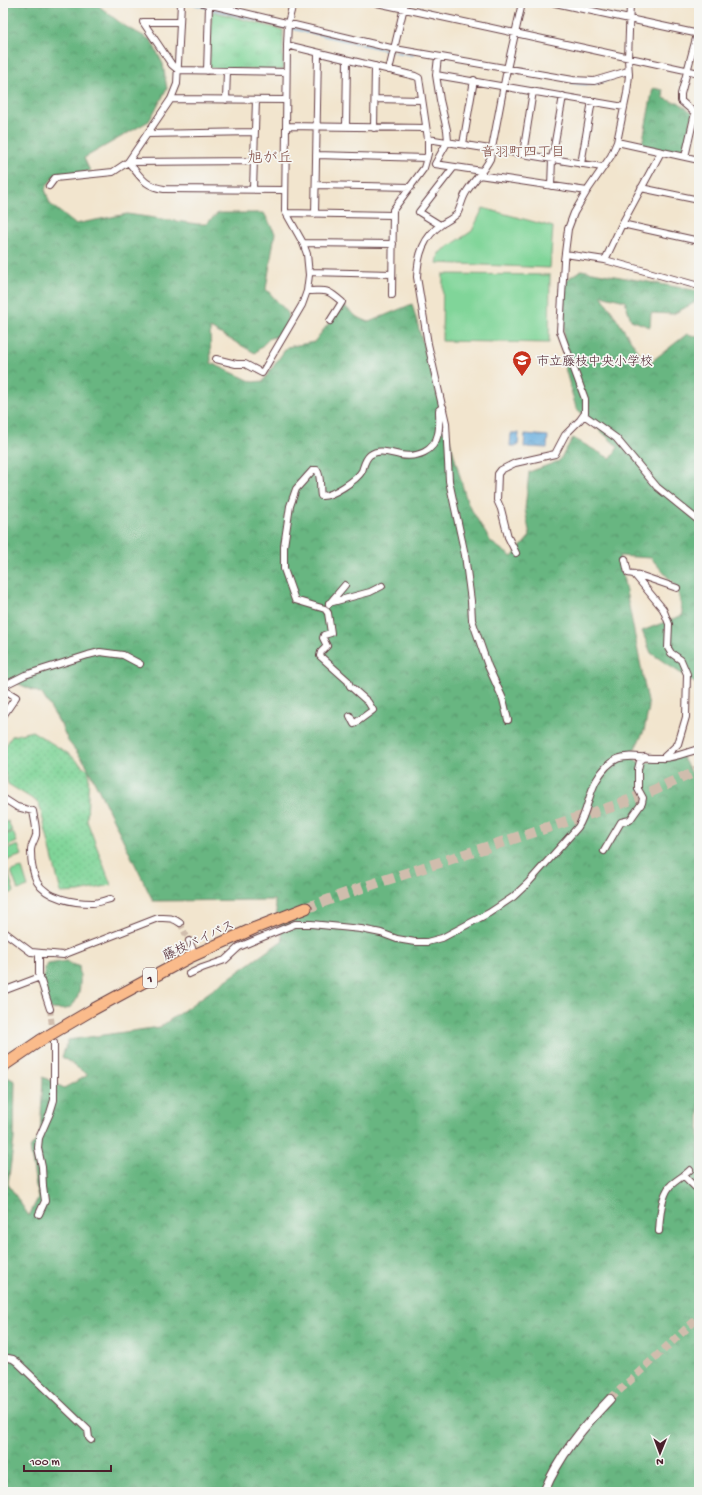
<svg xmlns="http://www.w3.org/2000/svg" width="702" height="1495" font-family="'Gochi Hand','Klee One',sans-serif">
<defs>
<pattern id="grass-dots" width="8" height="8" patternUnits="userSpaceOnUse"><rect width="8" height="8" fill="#80d599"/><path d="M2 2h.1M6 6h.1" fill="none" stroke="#70b684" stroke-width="1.8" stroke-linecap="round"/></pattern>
<pattern id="forest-crowns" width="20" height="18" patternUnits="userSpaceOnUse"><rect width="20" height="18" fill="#68b681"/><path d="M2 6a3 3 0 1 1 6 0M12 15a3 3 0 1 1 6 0" fill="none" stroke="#58936a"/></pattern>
<pattern id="park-tufts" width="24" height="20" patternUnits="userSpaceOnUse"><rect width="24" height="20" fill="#80d599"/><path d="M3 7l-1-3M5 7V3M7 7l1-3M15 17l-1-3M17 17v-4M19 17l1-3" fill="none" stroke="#70b684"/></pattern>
<pattern id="water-waves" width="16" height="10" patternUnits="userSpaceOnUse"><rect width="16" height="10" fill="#69afdf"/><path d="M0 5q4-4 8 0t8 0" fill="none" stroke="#588eb5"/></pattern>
</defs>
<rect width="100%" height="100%" fill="#f6f6f2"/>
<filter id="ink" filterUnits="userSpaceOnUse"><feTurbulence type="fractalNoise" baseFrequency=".025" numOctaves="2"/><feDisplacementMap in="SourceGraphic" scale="8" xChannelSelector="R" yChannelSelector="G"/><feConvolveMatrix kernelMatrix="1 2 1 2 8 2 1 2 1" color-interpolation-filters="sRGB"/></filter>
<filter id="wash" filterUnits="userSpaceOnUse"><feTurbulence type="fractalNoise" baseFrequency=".012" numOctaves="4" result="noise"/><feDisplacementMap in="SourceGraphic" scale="16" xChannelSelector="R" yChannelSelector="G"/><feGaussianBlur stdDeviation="0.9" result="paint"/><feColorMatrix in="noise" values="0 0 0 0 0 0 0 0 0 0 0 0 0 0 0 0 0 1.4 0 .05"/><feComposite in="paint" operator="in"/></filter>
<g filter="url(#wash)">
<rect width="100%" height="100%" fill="#f2e5ce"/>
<!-- grass -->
<path fill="url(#grass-dots)" stroke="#657a62" d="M32,731L69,754L89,771L87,821L111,885L79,892L61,893L39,803L8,784L3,767V750L12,736Z"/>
<!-- forest -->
<path fill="url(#forest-crowns)" stroke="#596a56" d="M3,3H102L99,6L123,25L151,40L163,64L167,89L149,121L84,158L90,171L54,176L45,189L50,204L75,224L127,214L197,224H206L218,213H264L275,233L266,289L288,313L287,325L281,336L270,338L255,353L210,328L211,363L253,382L263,381L287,347L314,342L343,305L357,317L369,322L412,304L467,502L491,542L512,557L530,536L525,509L529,472L559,461L573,438L611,459L618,447L576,408L564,364V285L569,278L581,270L699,291L696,302L673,314L651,313L650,327L631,320L625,301L601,295L647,365L687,334L699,337V686L651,653L642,631L683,615L677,588L651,558L619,556L649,707L644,731L631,756L641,764L681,755L699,785V1492H3V1075L15,1081L14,1139L8,1184L29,1216L38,1198L30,1148L40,1136L43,1077L64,1088L88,1075L62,1057L68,1040L160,1027L283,940L274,900L153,901L86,764L68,741L61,725L42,694L7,679L3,681Z
M653,88L663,90L664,98L673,102H678L693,113L682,154L642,145Z
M66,961L71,964L79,966C81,980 82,1004 66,1009C61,1010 55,1009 50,1009L43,1000L41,981L44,975L45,968L48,964Z"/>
<!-- park -->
<path fill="url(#park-tufts)" stroke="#657a62" d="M212,11L283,30V70L209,68Z"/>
<!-- garden -->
<path fill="#80d599" stroke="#657a62" d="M483,208L553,227L550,268L437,263L439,253L472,231Z
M443,274L550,275L549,343L442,341Z
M8,821L12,831L3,835V823Z
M13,832L17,842L3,848V836Z
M18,845L22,855L3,862V851Z
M22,868L28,887L18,890L11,871Z
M8,872L14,892L4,895L3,874Z"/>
<!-- water -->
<path fill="url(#water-waves)" stroke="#5a6785" d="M511,433H519L518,446H510Z
M525,434L548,436L547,448L524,447Z"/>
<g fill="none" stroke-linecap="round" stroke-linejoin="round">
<!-- stream -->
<path stroke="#69afdf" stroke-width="1.5" d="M189,3L208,8
M212,9L286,27
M289,28L391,51
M395,52L413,55
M572,83L591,85L613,78"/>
</g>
</g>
<g filter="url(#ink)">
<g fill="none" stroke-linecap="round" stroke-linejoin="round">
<!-- minor-tunnel -->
<path stroke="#d0bdad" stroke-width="6" stroke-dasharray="6 3" stroke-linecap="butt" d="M180,923L189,941
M50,1009L53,1035"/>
<!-- tertiary-tunnel -->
<path stroke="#d0bdad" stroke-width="8" stroke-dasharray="8 4" stroke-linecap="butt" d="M610,1399L699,1317"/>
<!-- motorway-tunnel -->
<path stroke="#d0bdad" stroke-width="11" stroke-dasharray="11 5.5" stroke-linecap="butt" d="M306,908L364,887L614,806L650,792L699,770"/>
<!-- minor casing -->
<g stroke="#633d43" stroke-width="8">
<path id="minor" d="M203,3L395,49L573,80L594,81L628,71
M377,3L699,73
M555,3L699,34
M179,22H143L172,65L178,70L286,72
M699,27L681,94V101L695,113L699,114
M287,45L415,76L419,78L428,139V154L424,168L393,210L392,295
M438,57L436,75L440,100L447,130L448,141L435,164L482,171
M389,70L405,3
M207,71L209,5
M436,75L624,107
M171,99L286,100
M375,99L422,100
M226,100L227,71
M286,126L426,128
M346,127L347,60
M374,128L375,66
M147,134L255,132
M428,139L602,167
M617,142L699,160
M463,144L474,80
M523,154L533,91
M316,155L427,158
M685,157L695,113
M128,162C141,176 143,186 164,189L285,190
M128,162L254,161
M581,164L592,101
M479,175L587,191
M316,185L411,187
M49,186L55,178L113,172L128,162L171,99L177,84L181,3
M551,186L552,159L563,96
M641,188L699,200
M253,189L256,100
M286,213L393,215
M315,214L318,53
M622,224L699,241
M440,225L419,212L454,167
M303,243L393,244
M565,254L605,260L699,286
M605,260L622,224L661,152
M309,272L392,274
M307,291C327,291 326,288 342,302L330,321
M216,359L236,364H245L262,373L302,305L307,291L309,275L307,254L303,243L285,211L287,45L288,23L293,3
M584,415L616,438L657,487L699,521
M516,553L508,537L501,509L497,500L498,474L501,470L515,463L555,454L565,435L580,420L585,413V399L560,331L564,261L568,229L574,213L587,191L611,156L617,142L627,93L629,75L628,59L630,3
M625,559L628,573L639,575L677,588
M634,574L663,609L669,624L668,648L671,653L681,660L687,674L686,717L678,744L663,758
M329,603L370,592L382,586
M329,604L345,585
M3,686L25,675L88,655L100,652L123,655L140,664
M3,689L16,697L3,716
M350,716L354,724L373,710L368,702L350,686L348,681L320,656L321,652L327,646L323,638L324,635L331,633L328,613L325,609L295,600L284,569V546L290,506L296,489L313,470H317C322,478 319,487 321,496C331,497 357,480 362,471C364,465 365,459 370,455C379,448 390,453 400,455C417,458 434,452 438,434C440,426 439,418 439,410L443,407
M508,720L503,699L488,666L472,620L471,601L465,555L449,481L446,423L428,344L417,277C418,255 423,237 442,224C447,221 453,218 457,214C461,207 462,198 467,191C474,180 484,171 490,159L507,69L522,3
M3,798L17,807L33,811C34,818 37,828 36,835C35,841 30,845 31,852C31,862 33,873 37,882C47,899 75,903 92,903C98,903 105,900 110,899
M604,851L621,822L630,820L642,803L643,798L638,789V769L640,761L645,757
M3,931L31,952L63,955L158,918C166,918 173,917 180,923
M189,941L193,950
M39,953V975L50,1009
M189,974L202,968L225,960L239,947L253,941L295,924H311L361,929L381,933L397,939L415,942H427L442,938L489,913L513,897L528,883L578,827C587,813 588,796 596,781C616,746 632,759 663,758C675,758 687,752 699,749
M3,991L40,977
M684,1176L695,1187L699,1188
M39,1214L45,1201L43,1186L42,1167L38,1148L39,1138L50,1113L54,1100V1043
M659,1231C660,1217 661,1197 670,1186C676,1180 684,1176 690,1170
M3,1357L13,1359L17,1362L88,1430L89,1438L91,1440"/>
</g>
<!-- tertiary casing -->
<g stroke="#633d43" stroke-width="10">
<path id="tertiary" d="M544,1492C559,1456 583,1427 610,1399"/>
</g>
<!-- motorway casing -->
<g stroke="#633d43" stroke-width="13">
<path id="motorway" d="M3,1066L41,1040L92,1010L190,957L255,928L306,908"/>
</g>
<!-- minor -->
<use href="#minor" stroke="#fff" stroke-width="6"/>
<!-- tertiary -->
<use href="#tertiary" stroke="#fff" stroke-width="8"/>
<!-- motorway -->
<use href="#motorway" stroke="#fabb8b" stroke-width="11"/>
</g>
</g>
<!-- icons -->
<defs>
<g id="school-pin" transform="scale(1)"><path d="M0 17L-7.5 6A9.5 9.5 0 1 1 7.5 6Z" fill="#c8321e" stroke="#f6f6f2"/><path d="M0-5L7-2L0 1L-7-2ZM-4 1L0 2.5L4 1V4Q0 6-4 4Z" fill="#fff"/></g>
</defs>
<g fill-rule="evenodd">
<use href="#school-pin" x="522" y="360"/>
</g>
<g text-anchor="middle" stroke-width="3.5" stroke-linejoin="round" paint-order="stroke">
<!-- shield labels -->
<rect fill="#f6f6f2" stroke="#7e6067" stroke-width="1" x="143" y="968" width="14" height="20" rx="3"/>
<g font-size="12" font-weight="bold" fill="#4a1f2b">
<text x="150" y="982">1</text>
</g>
<!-- poi labels -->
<g font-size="13" fill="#4a1f2b" stroke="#f6f6f2" text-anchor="start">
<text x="536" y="365">市立藤枝中央小学校</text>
</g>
<!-- street labels -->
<g font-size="13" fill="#4a1f2b" stroke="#f6f6f2">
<text transform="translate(198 939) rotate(-25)" y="5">藤枝バイパス</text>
</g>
<!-- neighbourhood labels -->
<g font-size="14" fill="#824d45" stroke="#f6f6f2">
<text x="523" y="156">音羽町四丁目</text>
</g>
<!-- quarter labels -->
<g font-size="15" fill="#824d45" stroke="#f6f6f2">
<text x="270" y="162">旭が丘</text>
</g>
</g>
<!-- margin -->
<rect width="702" height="1495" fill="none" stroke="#f6f6f2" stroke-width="16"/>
<!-- north arrow -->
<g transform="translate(660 1453) rotate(181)" stroke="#f6f6f2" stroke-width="3" paint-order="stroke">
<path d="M0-3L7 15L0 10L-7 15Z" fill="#4a1f2b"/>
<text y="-6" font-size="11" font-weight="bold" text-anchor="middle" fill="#4a1f2b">N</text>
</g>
<!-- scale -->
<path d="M24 1465v6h87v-6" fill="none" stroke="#4a1f2b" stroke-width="2"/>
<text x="30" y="1465" font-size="12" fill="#4a1f2b" stroke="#f6f6f2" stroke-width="3" paint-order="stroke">100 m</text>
</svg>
